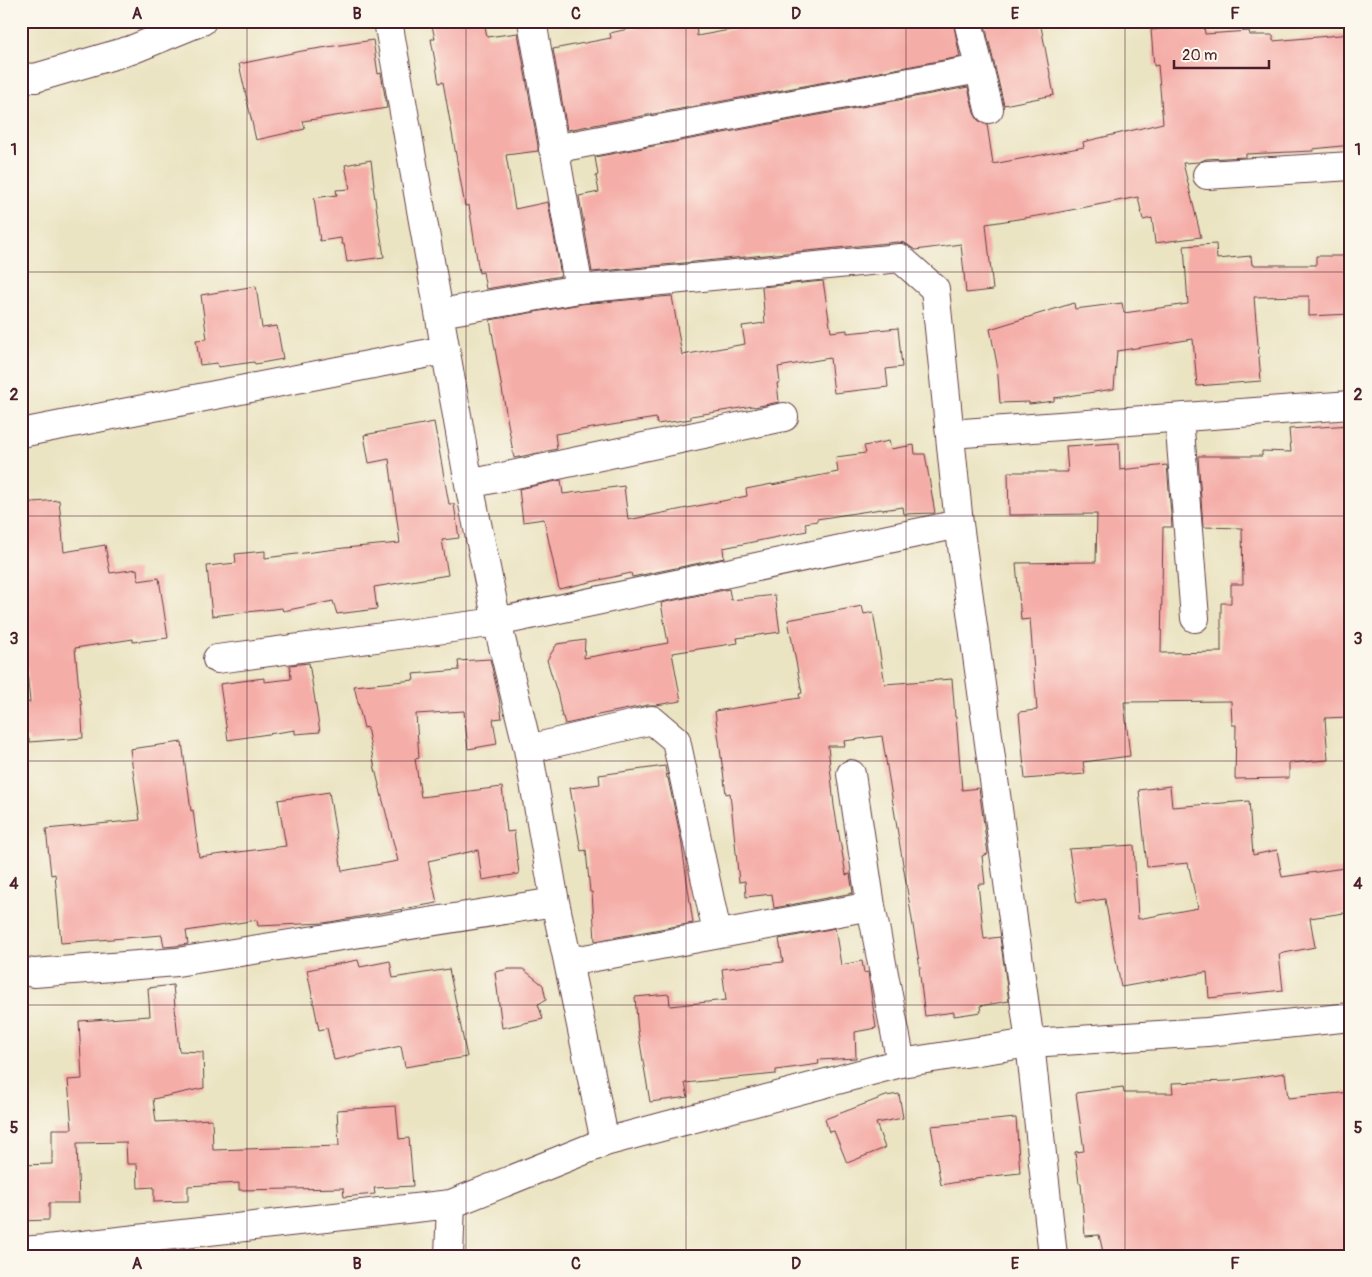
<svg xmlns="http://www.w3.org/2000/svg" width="1372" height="1277" font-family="Pangolin,sans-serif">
<rect width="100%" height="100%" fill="#fbf7ec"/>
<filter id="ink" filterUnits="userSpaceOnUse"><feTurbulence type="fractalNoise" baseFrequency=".02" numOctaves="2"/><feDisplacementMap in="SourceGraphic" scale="10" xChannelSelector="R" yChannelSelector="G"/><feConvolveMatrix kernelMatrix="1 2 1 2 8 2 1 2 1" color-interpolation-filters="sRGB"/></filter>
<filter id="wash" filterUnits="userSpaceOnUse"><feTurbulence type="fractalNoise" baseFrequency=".0096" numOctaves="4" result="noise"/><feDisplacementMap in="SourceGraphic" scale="20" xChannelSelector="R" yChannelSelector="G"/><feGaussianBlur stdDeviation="1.12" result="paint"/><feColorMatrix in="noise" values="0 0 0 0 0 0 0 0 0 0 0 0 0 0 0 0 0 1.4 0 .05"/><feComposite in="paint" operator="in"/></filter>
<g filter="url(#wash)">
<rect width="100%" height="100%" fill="#ebe4c3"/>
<g id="blocks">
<!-- building -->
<path fill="#f5ada8" d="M431,21H484L487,37L518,33L538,146V151L506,155L515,209L548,202L561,276L486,289L483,272L479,273L469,205L465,206L443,82L439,83L431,39H435Z
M675,21H696L697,36L762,24V21H953L960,57L567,130L553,49L611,38L610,33L651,24Z
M984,21H1040L1054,95L1004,105Z
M1204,26L1205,34L1249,31L1250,35H1273V41L1351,34V145L1313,149V151L1246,154V157L1206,159L1199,162L1183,163L1201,237L1155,243L1152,218L1143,220L1138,197L1050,214L986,224L993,290L966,293L961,244L915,250L905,243L898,242L592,272L579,196L599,192L596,176L598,175L595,157L968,87L974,113L978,120L984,124H987L993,164L1084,147L1083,142L1163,123L1158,65L1154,66L1151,30Z
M373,40L378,74L381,73L387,108L303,121L305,129L256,140L239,64L302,51Z
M371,160L374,185L373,186L384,257L347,262L344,244H342L341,238L320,241L314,198L337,195L336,190L350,189L345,165Z
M1216,244L1217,259L1251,256L1252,265H1316V256H1351V314L1309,316V296L1254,297L1261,381L1197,386L1193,339L1117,351L1114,389L1054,398V401L1029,404V402L1000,403L997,364L990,329L1074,303L1075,309L1122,303L1124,313L1188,304L1184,246Z
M823,281L831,332L847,330V333L898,328L902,367L886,369L888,387L834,393L830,358L778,367L780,383H777L779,402L754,407L753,406L691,416V419L657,424L656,418L555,434L557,449L514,458L490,320L581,304L672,296L682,355L745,344L742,326L765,323L762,287Z
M256,286L262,328L277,326L283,359L255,364L254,362L218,367L217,363L200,365L196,340L207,339L201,295Z
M434,422L449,504H454L459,538L442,540L448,575L374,587L377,609L337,614L333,601L283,611L282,608L212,616L207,566L236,563L235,554L265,551V558L344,548L400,543L389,459L369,463L364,435Z
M1351,425V682H1348L1349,717L1325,718L1328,760L1289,763V778L1235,779L1236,725H1232L1231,701L1124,702L1130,756L1083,762L1085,774L1025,779L1019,712L1037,710L1030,619L1021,620L1016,563L1096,562L1097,514L1009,515L1008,472H1068L1066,446L1119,443L1120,470L1167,465L1172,527H1163L1161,653L1221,652V603H1231V584H1243L1242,528L1203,527L1198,456H1262V451L1291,452L1289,429Z
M889,441L891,449L914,445L915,454H925L935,513L904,514L903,507L882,510L881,509L817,519V521L805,523L807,531L723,548L724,558L632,577L631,573L559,589L544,519L523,522L519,489L561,480L563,494L624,486L628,520L747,496L746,489L772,484V485L838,472L836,457L866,453L864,446Z
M59,500L64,552L105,545L110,573L137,569L138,581L159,578L168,638L133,642V639L75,648L80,700H81L83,738L29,742V738H21V703L30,702L21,611V503Z
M729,589L731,600L775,595L780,632L737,638L738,643L672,653L681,701L656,705H648L593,716V718L565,724L563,717H562L558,696L547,660L557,644L585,640L584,658L668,643L661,603Z
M862,606L864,614L873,612L885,684L952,679L955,717H956L962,790L979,788L988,854L982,856L985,884H978L984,939L1000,937L1009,1001L980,1006L981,1012L954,1016V1012L925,1016L919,968H920L882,736L844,741L845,746H828L834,806L846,875L850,874L853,893L774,908L772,894L746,897L745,881L739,882L730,793L726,794L715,711L800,698L799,694L802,693L788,620Z
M490,659L499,698L502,718L493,719L497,744L468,749L464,711L416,714L419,758L415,759L421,797L502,787L507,832L514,831L519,874L482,880L478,850L428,861L437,903L324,923L258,926L257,920L186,931L188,944L175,946L164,947L162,935L61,943L55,874L51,875L46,829L140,820L130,749L182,742L191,811L193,810L199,857L286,846L278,800L329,792L342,871L398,861L375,769L367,727L364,728L354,686L414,680L413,674L459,670L458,661Z
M309,663L320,732L295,734V730L228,740L220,684L264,678V682L291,679L290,665Z
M665,766L667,778H668L681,839L693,923L595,941L592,892H590L586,850L581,851L570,788L600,784L599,775Z
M1170,786L1172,807L1249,801L1253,855L1277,850L1282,877L1351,867V912L1310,918L1315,947L1279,954L1283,990L1209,998L1207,972L1121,987L1105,899L1077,903L1069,849L1134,845L1138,919L1198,908L1188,863L1147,867L1139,790Z
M835,928L841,965L862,961L864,973L868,972L876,1028L855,1032L856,1058L818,1060L819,1064L776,1070V1074L685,1083L688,1097L650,1102L638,1031L635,997L669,994L670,1006L726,1000L722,969L783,962L779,939Z
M358,960L360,967L390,961L393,978L449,969L467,1057L405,1067L401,1046L334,1060L327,1028L319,1030L307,970Z
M509,969H523L543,985L546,1000L538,1004L543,1019L502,1028L495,972Z
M173,985L179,1051L203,1052L204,1088L153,1099L156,1122L212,1119L213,1150L339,1146L337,1110L396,1106L399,1139L409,1138L413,1186L374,1188L375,1194L344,1197L343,1188L239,1190V1183L188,1186V1201L154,1202V1187L138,1188L137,1164H127L126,1142L77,1143L79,1203H49V1220L21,1221V1165L52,1164V1129H72L68,1080L82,1079L79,1021L150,1016L148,988Z
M1285,1073L1288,1098L1351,1092V1256H1104L1099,1235L1085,1236L1081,1183H1079L1075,1152L1084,1151L1076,1093L1123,1087L1124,1093H1173L1172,1083L1229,1081Z
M899,1094L903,1118L876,1123L885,1148L847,1163L834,1131L829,1132L825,1119L886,1096Z
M1016,1118L1020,1173L975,1178V1179L941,1185L931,1126Z"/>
</g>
</g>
<g filter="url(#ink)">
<use href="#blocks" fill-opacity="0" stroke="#623d42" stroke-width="1"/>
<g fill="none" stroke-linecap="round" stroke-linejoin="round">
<!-- street casing -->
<g stroke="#623d42" stroke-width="30">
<path id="street" d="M388,21L469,484L497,622L528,749L555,902L568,962L605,1142
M532,21L579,289
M968,21L989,109
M21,77L35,78L131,50L202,21
M553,149L979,69
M1207,175L1351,166
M440,313L579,289L900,258L935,289L959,524L1030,1043L1053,1256
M1179,418L1195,618
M21,433L445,350
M950,434L1351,405
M469,484L784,417
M217,659L497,622L959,524
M528,749L652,720L676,740L717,933
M851,774L871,906L901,1063
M568,962L871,906
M21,971L34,973L177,962L555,902
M21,1251L47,1249L451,1204L605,1142L901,1063L1030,1043L1207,1032L1351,1017
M449,1256L451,1204"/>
</g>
<!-- street -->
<use href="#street" stroke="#fff" stroke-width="28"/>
</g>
</g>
<!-- grid -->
<path fill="none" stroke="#4a1f2b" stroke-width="1" stroke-opacity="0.55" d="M247,21V1256M466,21V1256M686,21V1256M906,21V1256M1125,21V1256M21,272H1351M21,516H1351M21,761H1351M21,1005H1351"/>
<!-- margin -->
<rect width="1372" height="1277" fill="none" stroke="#fbf7ec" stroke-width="55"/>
<!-- scale -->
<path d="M1174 60v8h95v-8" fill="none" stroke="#4a1f2b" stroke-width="2.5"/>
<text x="1182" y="60" font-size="15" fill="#4a1f2b" stroke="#fbf7ec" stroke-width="4" paint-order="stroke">20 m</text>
<rect x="28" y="28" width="1316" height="1222" fill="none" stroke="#4a1f2b" stroke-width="2"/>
<g font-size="16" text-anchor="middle" font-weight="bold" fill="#4a1f2b">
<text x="137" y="19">A</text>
<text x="357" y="19">B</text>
<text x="576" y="19">C</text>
<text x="796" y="19">D</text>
<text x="1015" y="19">E</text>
<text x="1235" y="19">F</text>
<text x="14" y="155">1</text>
<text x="1358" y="155">1</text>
<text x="14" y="400">2</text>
<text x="1358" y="400">2</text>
<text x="14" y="644">3</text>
<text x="1358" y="644">3</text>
<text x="14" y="889">4</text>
<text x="1358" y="889">4</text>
<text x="14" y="1133">5</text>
<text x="1358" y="1133">5</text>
<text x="137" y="1269">A</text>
<text x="357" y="1269">B</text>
<text x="576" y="1269">C</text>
<text x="796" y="1269">D</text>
<text x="1015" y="1269">E</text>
<text x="1235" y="1269">F</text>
</g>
</svg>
